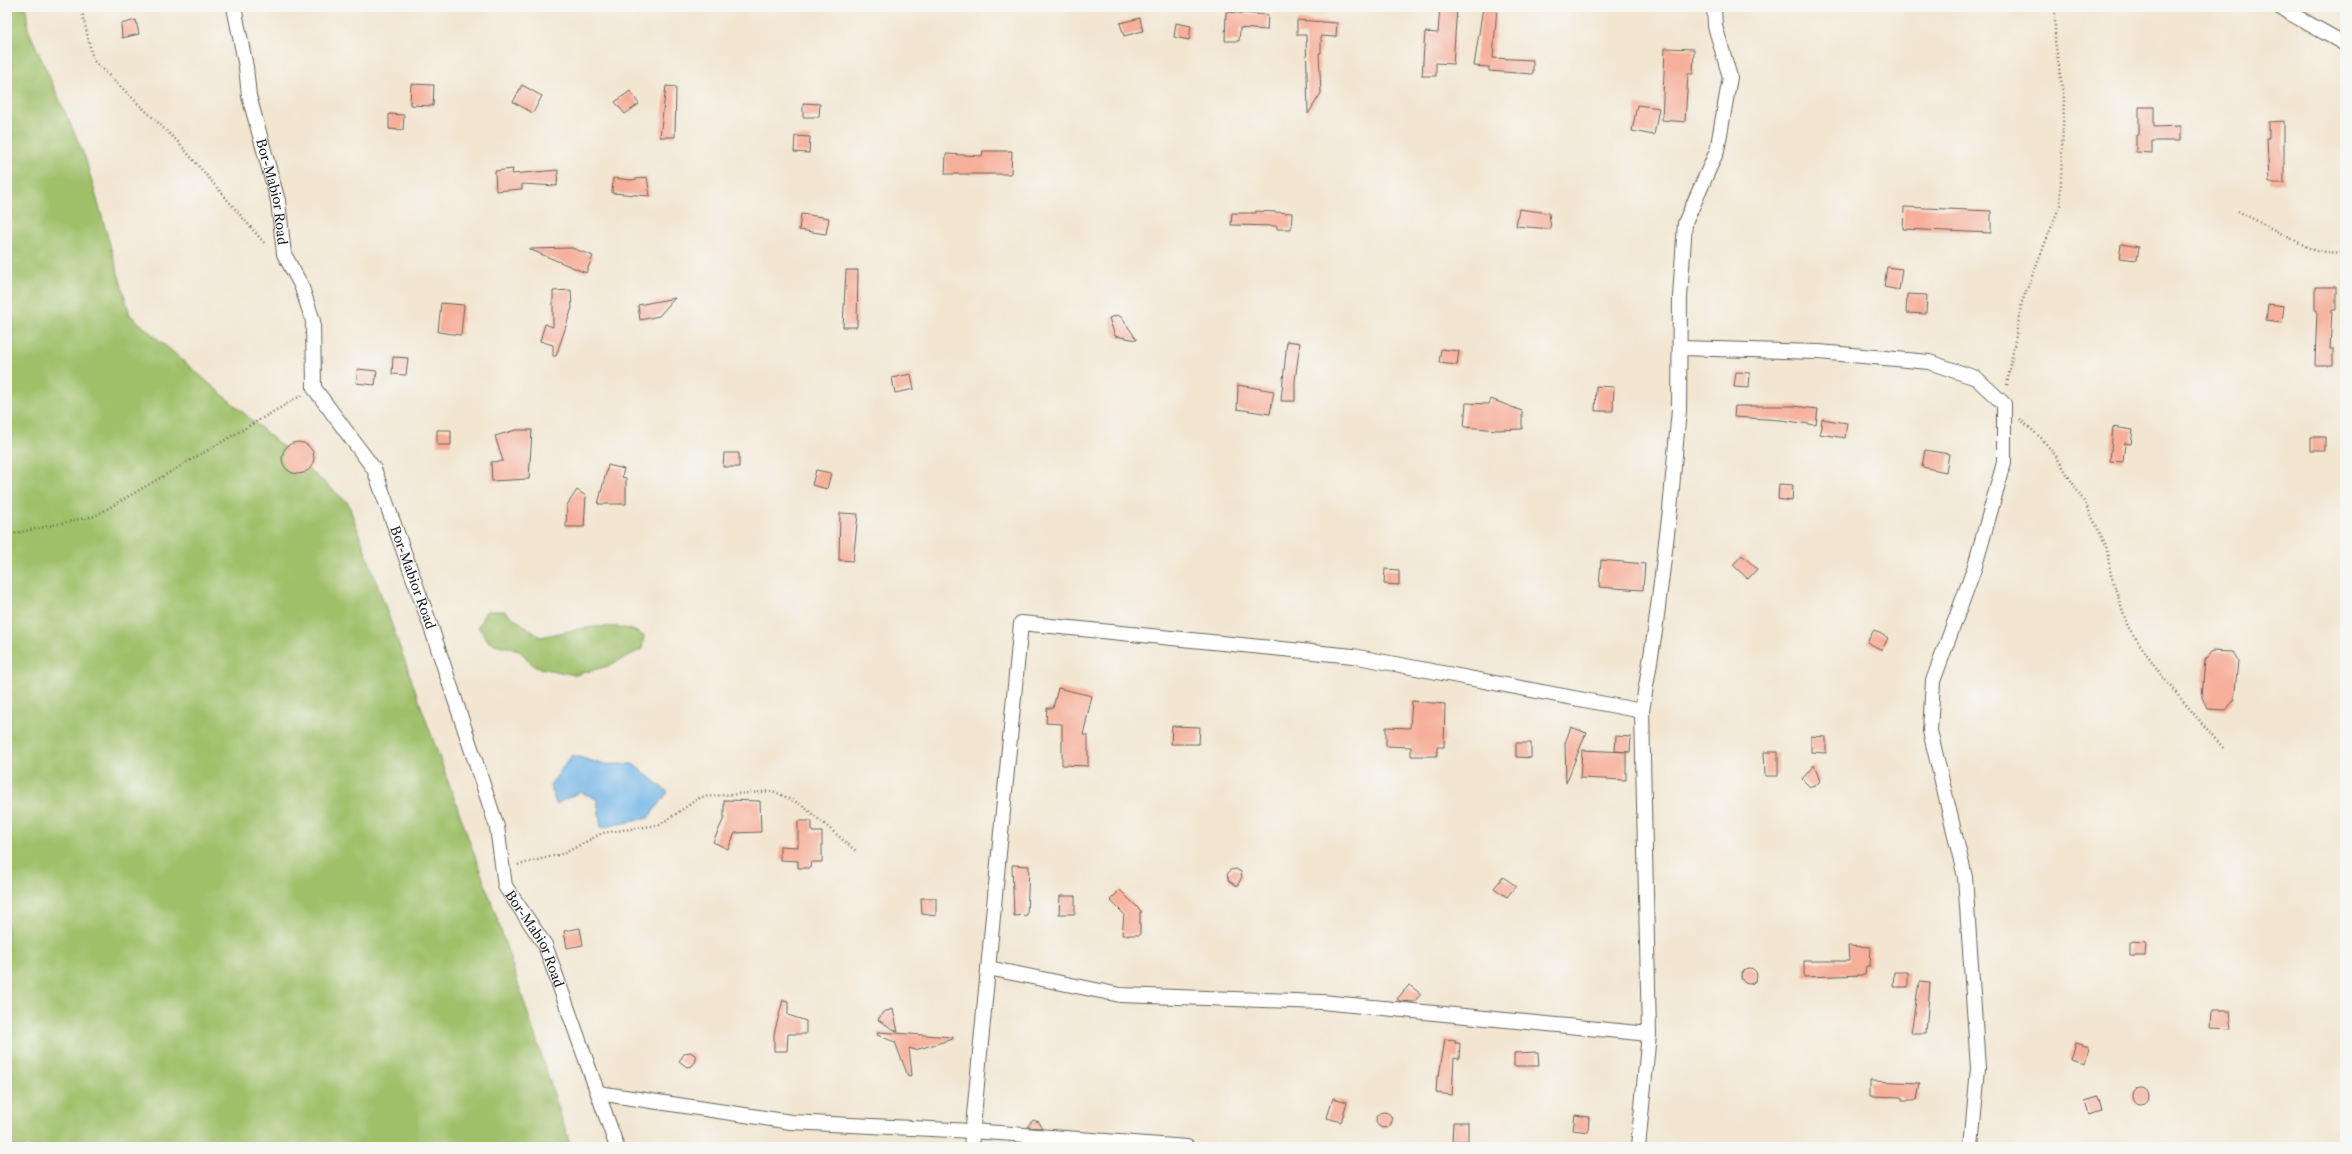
<svg xmlns="http://www.w3.org/2000/svg" width="2352" height="1154" font-family="'Libre Caslon Text',serif">
<rect width="100%" height="100%" fill="#f6f6f2"/>
<filter id="ink" filterUnits="userSpaceOnUse"><feTurbulence type="fractalNoise" baseFrequency=".025" numOctaves="2"/><feDisplacementMap in="SourceGraphic" scale="8" xChannelSelector="R" yChannelSelector="G"/><feConvolveMatrix kernelMatrix="1 2 1 2 8 2 1 2 1" color-interpolation-filters="sRGB"/></filter>
<filter id="wash" filterUnits="userSpaceOnUse"><feTurbulence type="fractalNoise" baseFrequency=".012" numOctaves="4" result="noise"/><feDisplacementMap in="SourceGraphic" scale="16" xChannelSelector="R" yChannelSelector="G"/><feGaussianBlur stdDeviation="0.9" result="paint"/><feColorMatrix in="noise" values="0 0 0 0 0 0 0 0 0 0 0 0 0 0 0 0 0 1.4 0 .05"/><feComposite in="paint" operator="in"/></filter>
<g filter="url(#wash)">
<rect width="100%" height="100%" fill="#f2e6d1"/>
<!-- green -->
<path fill="#9fbf67" stroke="#5e6e42" d="M7,7H26L28,29L85,157L130,315L348,503L495,912L571,1147H7Z
M486,611H504L540,637C572,631 616,617 644,636L642,649L608,666L575,675L535,667L519,650L490,643L478,627Z"/>
<!-- water -->
<path fill="#72b5e7" stroke="#476882" d="M572,755L602,764H633L668,792L648,818L601,828L597,799L580,792L556,804L550,785Z"/>
<g id="blocks">
<!-- building -->
<path fill="#f6af9a" d="M1440,7H1457L1453,64L1436,63V76H1422L1425,32L1438,33Z
M1483,7H1497L1493,58L1533,60V74L1489,71V67L1474,66Z
M1226,12L1268,15L1267,30L1240,28L1239,41H1225Z
M1140,18L1143,31L1124,36L1120,23Z
M136,20L139,34L122,38L121,24Z
M1297,20L1337,23L1336,37L1321,36V53H1319L1321,93L1308,114L1306,35H1297Z
M1176,23L1191,26L1189,40L1174,37Z
M1665,48L1694,49L1693,74H1688L1685,122L1662,120Z
M411,84L434,85L433,106L410,105Z
M522,85L542,96L533,113L513,102Z
M666,86L676,87L675,137H660Z
M630,91L639,104L625,114L615,102Z
M803,103L820,104L819,117H803Z
M1637,105L1659,108L1654,135L1632,131Z
M2139,107H2154V127L2180,126V141H2152V153L2136,152V135H2139Z
M389,114L404,115L403,130L389,129Z
M2284,121V183H2269L2267,138H2269V122Z
M795,136L810,137L809,153L794,152Z
M983,151H1012L1011,174H945L946,154L982,156Z
M513,169L512,174L558,170L557,186L522,184V189L496,191L495,171Z
M647,177L650,196L612,193L613,178L631,180Z
M1904,207L1991,211V233L1903,229Z
M1519,209L1549,213L1551,229L1516,226Z
M1256,211L1292,213L1291,229H1277V226L1231,225L1232,213H1256Z
M801,214L829,218L826,234L799,230Z
M2121,244L2139,247L2137,260L2119,258Z
M572,248L593,256L586,273L529,249Z
M1887,267L1902,269L1899,290L1884,287Z
M846,270H858L857,327H843Z
M2315,287H2336V310H2332L2330,349H2333V365H2315L2317,310H2315Z
M571,290L572,308L556,356H553V345L540,341L545,324L553,327V291Z
M1907,294L1927,295L1926,314L1906,313Z
M675,298L659,316L640,320L638,305Z
M441,303L464,305L461,335L438,332Z
M2268,304L2284,306L2282,323L2266,321Z
M1118,315L1122,318L1137,340L1115,336L1109,318Z
M1287,341L1300,343L1295,381V401H1281Z
M1441,349L1459,351L1457,365L1439,363Z
M393,357L408,358L406,375L392,374Z
M358,369L377,371L375,385L356,383Z
M1736,372L1750,373L1749,388L1734,387Z
M911,374L914,389L895,393L892,378Z
M1238,385L1274,391L1270,414L1237,409Z
M1596,386L1614,387L1613,411H1595Z
M1491,399L1522,411V429L1498,430L1464,427L1466,403L1489,404Z
M1735,406H1794L1818,409L1816,425L1781,420L1734,417Z
M1822,419L1847,423L1845,438L1820,434Z
M2113,427L2133,430L2131,444L2125,443L2123,462L2110,461Z
M437,430H451V445H437Z
M516,430H532L529,479L492,481L491,462L503,461L495,436Z
M2311,437H2325V451H2311Z
M282 458a16 16 0 1 1 32 0a16 16 0 1 1-32 0Z
M1925,450L1949,454L1946,472L1922,467Z
M724,453H739V467H723Z
M608,465L624,469L622,477L626,478V504H598Z
M816,470L831,473L827,489L812,485Z
M1779,484L1793,485L1792,501L1778,499Z
M577,490L586,496L584,527H566L567,505Z
M840,513L858,514L853,561L839,560Z
M1742,555L1757,569L1748,579L1733,565Z
M1601,560L1645,564L1643,590L1599,587Z
M1385,569L1399,570V585L1384,584Z
M1874,630L1888,638L1882,650L1867,642Z
M2212,651L2233,652L2238,662L2234,700L2226,710L2207,709L2202,697L2205,659Z
M1058,688L1092,696L1083,735H1088V766L1062,765V724L1046,723L1047,708H1053Z
M1412,701L1445,704L1444,747H1437V756H1411V747L1386,746V727L1410,728Z
M1172,726L1200,727L1199,744H1171Z
M1571,727L1586,733L1566,783L1565,743Z
M1616,736L1631,737L1630,752L1615,751Z
M1811,736L1826,737V753L1811,752Z
M1516,743H1531V758L1516,757Z
M1582,750L1626,752V780L1580,778Z
M1764,752H1778V776H1765Z
M1814,765L1820,781L1815,786L1810,787L1802,779Z
M724,800L760,801L761,832L735,833L728,849L713,842L724,818Z
M798,821H812V832H822V862H811L810,868H798V861L780,860V846L798,847Z
M1012,865L1029,866L1027,915L1014,916Z
M1236,869L1241,872L1242,877L1237,886L1229,881L1227,875L1230,870Z
M1503,877L1516,886L1507,897L1494,888Z
M1120,890L1142,912H1140V935H1122L1124,914L1110,900Z
M1060,896H1075V914H1059Z
M921,898H936V916L922,914Z
M580,928L583,945L567,948L564,931Z
M2130,942L2146,943L2145,956H2130Z
M1848,946L1871,947L1870,966H1866L1865,975L1804,977V961H1849Z
M1741 976a8 8 0 1 1 16 0a8 8 0 1 1-16 0Z
M1894,972H1908V987H1893Z
M1919,982L1930,983L1926,1033H1911Z
M1409,985L1421,994L1414,1002L1399,1001L1397,999Z
M783,1000L788,1001V1015L806,1021V1034H788L787,1051H774V1034Z
M893,1009L898,1032L878,1020L883,1012Z
M2212,1011H2229L2231,1029L2211,1028Z
M878,1032L953,1037V1039L915,1050L909,1048L912,1075L908,1076L895,1042L877,1035Z
M1445,1039L1455,1040V1043H1460L1459,1059L1454,1058L1452,1095L1436,1093L1437,1076H1439Z
M2075,1042L2088,1046L2084,1063L2070,1059Z
M690,1052L695,1055L696,1061L692,1066L687,1067L679,1061L685,1053Z
M1538,1052L1539,1066H1514V1053Z
M1870,1081L1920,1083L1917,1100H1902V1097L1870,1096Z
M2132 1096a8 8 0 1 1 16 0a8 8 0 1 1-16 0Z
M2098,1096L2102,1111L2089,1115L2085,1100Z
M1333,1098L1347,1102L1341,1122L1327,1118Z
M1376 1120a8 8 0 1 1 16 0a8 8 0 1 1-16 0Z
M1575,1115L1589,1117L1588,1132L1573,1130Z
M1033,1120L1039,1122L1042,1128L1027,1127Z
M1453,1122H1468V1141H1452Z"/>
</g>
</g>
<g filter="url(#ink)">
<use href="#blocks" fill-opacity="0" stroke="#67635b" stroke-width="1"/>
<g fill="none" stroke-linecap="round" stroke-linejoin="round">
<!-- street casing -->
<g stroke="#67635b" stroke-width="16">
<g id="street">
<path id="s1" d="M234,7L246,67L249,96L278,201L284,254L301,285L313,321L314,388L374,469L430,624L497,827L505,886L545,945L617,1147"/>
<path d="M2279,7L2345,44"/>
<path d="M1680,348L1819,352L1929,362L1976,378L2004,404V463L1974,569L1933,681L1930,731L1965,877L1978,1068L1971,1147"/>
<path d="M988,968L1120,995L1322,1002L1649,1034"/>
<path d="M598,1093L791,1122L972,1131L1187,1147"/>
<path d="M971,1147L1021,623L1353,656L1642,711"/>
<path d="M1638,1147L1649,1034L1642,711L1655,631L1670,510L1679,410L1680,297L1685,223L1717,151L1730,77L1715,26L1714,7"/>
</g>
</g>
<!-- path -->
<path stroke="#67635b" stroke-width="2.5" stroke-dasharray="1 3" stroke-linecap="butt" d="M81,7L93,60L178,142L266,245
M2238,211L2315,251L2345,253
M2007,385L2022,302L2060,205L2064,99L2055,41V7
M2020,419L2041,438L2056,456L2086,505L2106,545L2111,575L2128,627L2164,679L2225,750
M7,535L95,516L302,395
M518,865L565,853L602,833L659,825L701,797L773,791L802,805L856,851"/>
<!-- street -->
<use href="#street" stroke="#fff" stroke-width="14"/>
</g>
</g>
<g text-anchor="middle" stroke-width="3" stroke-linejoin="round" paint-order="stroke">
<!-- street labels -->
<g font-size="13" fill="#1c1c1c" stroke="#f6f6f2">
<text dy="5" stroke="none"><textPath href="#s1" startOffset="189">Bor-Mabior Road</textPath></text>
<text dy="5" stroke="none"><textPath href="#s1" startOffset="609">Bor-Mabior Road</textPath></text>
<text dy="5" stroke="none"><textPath href="#s1" startOffset="993">Bor-Mabior Road</textPath></text>
</g>
</g>
<!-- margin -->
<rect width="2352" height="1154" fill="none" stroke="#f6f6f2" stroke-width="24"/>
</svg>
